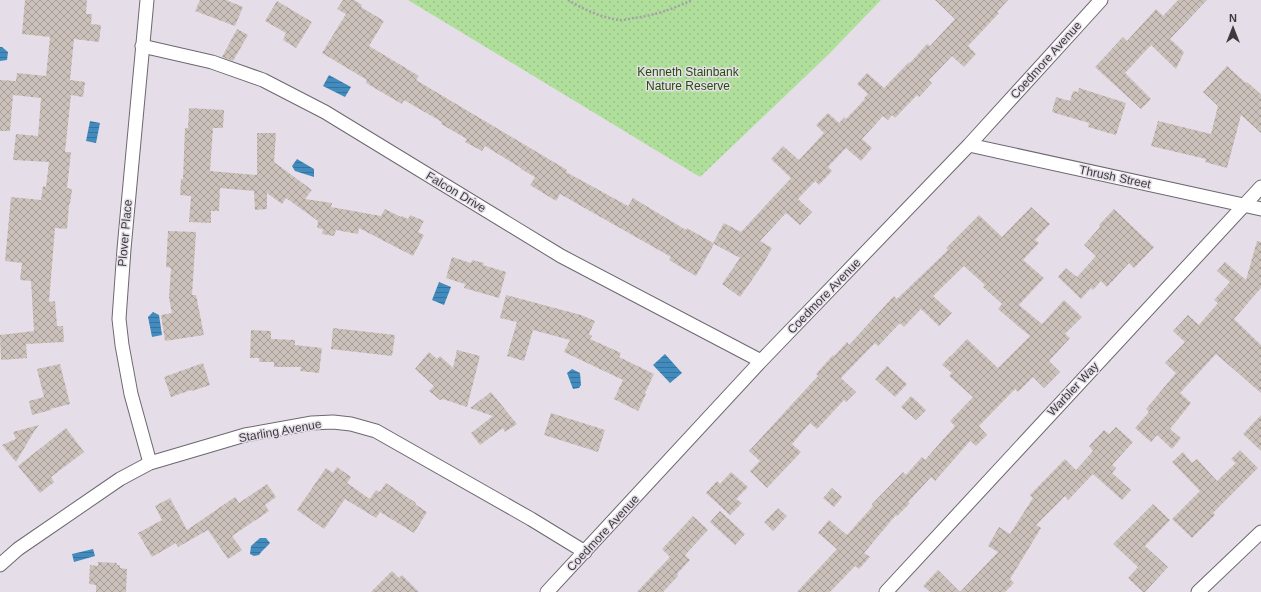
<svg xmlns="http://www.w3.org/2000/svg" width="1261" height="592" font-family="Arial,sans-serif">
<defs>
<pattern id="grass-dots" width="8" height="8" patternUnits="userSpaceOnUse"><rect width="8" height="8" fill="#b0df9c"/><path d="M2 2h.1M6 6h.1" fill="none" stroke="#98c087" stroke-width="1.8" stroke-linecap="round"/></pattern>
<pattern id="water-rules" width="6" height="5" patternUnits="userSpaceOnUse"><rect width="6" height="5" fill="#418bbe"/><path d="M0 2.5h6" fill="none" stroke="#38739c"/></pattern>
<pattern id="building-cross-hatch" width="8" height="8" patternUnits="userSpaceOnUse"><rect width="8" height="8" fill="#cbc1ba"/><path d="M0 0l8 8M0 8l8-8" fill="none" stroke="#a69e99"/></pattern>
</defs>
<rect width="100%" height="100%" fill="#e5dee8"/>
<!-- grass -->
<path fill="url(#grass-dots)" d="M408,0H881L829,54L700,177Z"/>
<!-- water -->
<path fill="url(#water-rules)" d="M0,47H2L8,52L7,60L0,61Z
M329,75L351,87L345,97L323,86Z
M90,121L100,123L96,143L86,141Z
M297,159L314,169V177L295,171L292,166Z
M439,282L451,287L444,305L432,300Z
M153,312L159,315L162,335L152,337L148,317Z
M665,354L682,373L670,383L653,365Z
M572,369L580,373L581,385L579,388L573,389L567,373Z
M260,538H266L270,543C266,548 262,550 259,555L254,556L250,554L251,546Z
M93,549L95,556L74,562L72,554Z"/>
<!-- building -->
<path fill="url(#building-cross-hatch)" d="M25,0H87L86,14H92L91,24L101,25L99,42L74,39L70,80L85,82L83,97L71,95L65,152H71L67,188L72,189L70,204H69L67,229L55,228L49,302L55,301L57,326H63L64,342L26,344L27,358L1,360L0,335L34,331L31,281L20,280L22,263L5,261L11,197L41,200L43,186L46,187L49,162L13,160L16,134L38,136L41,98L13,95L10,131H0V80L16,81L17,73L46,76L50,37L22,34Z
M200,0H226L243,7L235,26L195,11Z
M343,0H354L362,5L361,7L384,21L369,46L419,76L416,80L567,170L566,172L628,206L633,198L686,230L687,228L713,243L724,223L741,232L791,178L771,159L783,146L799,160L824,133L816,125L828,113L839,123L844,117L846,119L865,99L864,98L868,94L857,84L867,73L884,88L909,62L910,63L927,44L930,46L955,19L935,0H1008L997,12L999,13L968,46L976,54L964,67L952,56L929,80L932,83L919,97L917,95L895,118L892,115L888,120L883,116L862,139L872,148L861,161L846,148L828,167L832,171L819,185L815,181L798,199L812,212L800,225L786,213L760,241L772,248L763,264L740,297L722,284L740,258L714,244L696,276L669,260L671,257L560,194L556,201L530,185L535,177L521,169V168L485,146L482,151L465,142L467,139L441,124L442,122L404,100L402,104L366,83L367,80L322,53L346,14L337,9Z
M1178,0H1207L1170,39L1184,52L1176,69L1151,45L1125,73L1151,99L1141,109L1095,67L1123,37L1127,41L1156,9L1163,16Z
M277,1L312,22L296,48L283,40L286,33L265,21Z
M237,29L248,35L233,61L222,57Z
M1227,66L1246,83L1247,82L1261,94V133L1241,115L1227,168L1205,162L1206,159L1151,146L1158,121L1211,134L1218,106L1203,92Z
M1079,88L1126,103L1116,135L1088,127L1089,123L1052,112L1056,97L1070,101L1073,91L1078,92Z
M189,108L224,110L223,128H213L210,171L257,175V133H276L274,162L312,190L305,199L332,203L331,207L381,216L385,209L401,217L402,216L408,219L410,215L424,221L418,232L424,235L413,256L359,228L358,234L336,230L334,236L322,234L323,229L317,228L318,221L286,198L282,204L267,193V209L255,210L254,191L220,188L219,211H211V223L189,222L191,196L180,195L181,179H183L185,128H188Z
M1031,207L1050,224L1035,240L1039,243L1023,260L1044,278L1019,305L1042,324L1064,300L1082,317L1065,334L1070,338L1049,361L1060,372L1044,388L1033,377L1018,392L1015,389L979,426L987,435L976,446L970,441L935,481L931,477L908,502L910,503L897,516L896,515L864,553L870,557L859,569L855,566L830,592H797L837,549L818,533L829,520L847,535L873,506L872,504L903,472L906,475L922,457L925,460L955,426L950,421L973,397L949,376L952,373L942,365L950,356H951L967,339L998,368L1030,336L998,309L1002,304L983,287L985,285L964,266L933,296L952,313L939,326L921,309L904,327L900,323L878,346L875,343L841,378L856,392L846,402L844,400L817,429L810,423L792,444L801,452L767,488L750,471L760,461L749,451L818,376L816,374L833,355L834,356L847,342L849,345L894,296L897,299L948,250L946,248L979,215L1002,237Z
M1114,209L1154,247L1134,268L1129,263L1107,287L1101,281L1093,290L1091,288L1081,299L1058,277L1066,268L1077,277L1096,256L1084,245L1100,227L1099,225Z
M168,231L196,232L192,295H196L204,335L165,341L161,315L172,313L169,298L171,268L166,267Z
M1257,241L1261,242V288L1234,319L1261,345V393L1216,354L1180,393L1191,403L1170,429L1181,438L1172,449L1157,435L1151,442L1135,428L1149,412L1146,409L1176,373L1165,363L1185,342L1173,331L1188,315L1199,325L1218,303L1214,300L1230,282L1217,271L1225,262L1246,280Z
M452,257L471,263L472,260L484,263L483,265L506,272L499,298L464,288L465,284L446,278Z
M506,295L581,315L595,321L589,334L592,336L590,339L621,353L619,357L654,374L645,393L646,394L638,411L614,399L623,380L564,352L570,340L533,330L524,361L507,356L517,322L500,318Z
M333,328L395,335L392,356L331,349Z
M251,330L271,331V339L295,340V345L322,348L319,373L300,371L301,367H274V362H259V358H250Z
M457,350L480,356L467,407L443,399L440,400L429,391L434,386L415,369L429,352L437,359L440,356L453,368Z
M203,363L210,385L192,391L191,390L171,397L164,377Z
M60,364L70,404L50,409L51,410L32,415L29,401L44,397L37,369Z
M887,366L907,384L895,397L875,379Z
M491,392L517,424L505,432L503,428L480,445L471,433L493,416L470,408Z
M911,396L926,410L916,420L901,407Z
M551,413L605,430L598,452L544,435Z
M1261,415V451L1243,434Z
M39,425L35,430L16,462L2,445L16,439L13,432Z
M1116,427L1133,442L1112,465L1116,468L1112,473L1131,490L1122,500L1093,474L1068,500L1065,496L1036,525L1041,528L1010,579L1014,583L1005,592H930L923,586L938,570L960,592L998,552L988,546L999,527L1010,534L1033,498L1030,495L1065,459L1076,470L1093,451L1089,446L1104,430L1109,434Z
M66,428L84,452L51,477L54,482L40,493L18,466Z
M1240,450L1258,468L1213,513L1215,515L1192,538L1172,519L1200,491L1172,462L1183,452L1192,463L1197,459L1217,481L1236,463L1231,459Z
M337,467L351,477L347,483L370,499L376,490L380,492L386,483L416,503L415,504L427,512L414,533L380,512L376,518L345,499L324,529L297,510L326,468L333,473Z
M731,472L748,487L736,499L742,503L730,515L706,493L717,481L720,484Z
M267,484L276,497L265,505L269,511L232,536L242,550L228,559L208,530L178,547L176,543L152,557L138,533L162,520L155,506L170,498L187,530L235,497L239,503Z
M832,488L842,497L834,507L823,498Z
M1153,504L1170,520L1145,546L1168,567L1145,592H1143L1128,578L1138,567L1113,544Z
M778,508L787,516L773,531L764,522Z
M720,511L745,534L735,545L710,522Z
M693,516L708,530L685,555L690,560L677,574L678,576L663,592H637L670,557L662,549Z
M98,562L117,563L116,565H120V568L127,569L126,592H96V585L89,584L90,565L98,566Z
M392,571L399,578L402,575L419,592H371Z"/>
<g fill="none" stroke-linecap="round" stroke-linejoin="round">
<!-- minor casing -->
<g stroke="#6d676f" stroke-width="15">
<path id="minor" d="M147,0L124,249L119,319L122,345L131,394L150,463
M142,46L212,62L263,80L325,112L561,256L761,361
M969,145L1261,209
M0,565L18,549L120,479L150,463L245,435L312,423L333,422L351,424L376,431L531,519L585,552
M547,592L761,361L969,145L1101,0
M886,592L1261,187
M1198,592L1261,532"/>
</g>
<!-- path -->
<path stroke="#a5a0a8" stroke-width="2.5" stroke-dasharray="2 2" stroke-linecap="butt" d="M568,0C583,9 602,18 620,20C624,20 629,19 633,18C653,16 673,9 692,0"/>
<!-- minor -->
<use href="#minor" stroke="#fff" stroke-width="13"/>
</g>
<g text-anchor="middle" stroke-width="3" stroke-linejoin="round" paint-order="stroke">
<!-- street labels -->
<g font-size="12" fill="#3d3a3e" stroke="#e5dee8">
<text transform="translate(1046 60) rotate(-48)" y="4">Coedmore Avenue</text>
<text transform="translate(1115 177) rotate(12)" y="4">Thrush Street</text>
<text transform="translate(456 192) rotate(31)" y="4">Falcon Drive</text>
<text transform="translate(125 233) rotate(-85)" y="4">Plover Place</text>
<text transform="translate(824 296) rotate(-46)" y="4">Coedmore Avenue</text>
<text transform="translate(1073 389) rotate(-47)" y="4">Warbler Way</text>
<text transform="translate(280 431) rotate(-10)" y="4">Starling Avenue</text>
<text transform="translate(603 533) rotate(-47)" y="4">Coedmore Avenue</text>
</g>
<!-- park labels -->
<g font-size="12" fill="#234f06" stroke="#e5dee8">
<text x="688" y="76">Kenneth Stainbank<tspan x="688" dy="14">Nature Reserve</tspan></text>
</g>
</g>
<!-- north arrow -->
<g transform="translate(1233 28)" stroke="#e5dee8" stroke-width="3" paint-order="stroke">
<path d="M0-3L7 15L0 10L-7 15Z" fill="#3d3a3e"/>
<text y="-6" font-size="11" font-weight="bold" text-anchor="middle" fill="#3d3a3e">N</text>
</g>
</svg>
